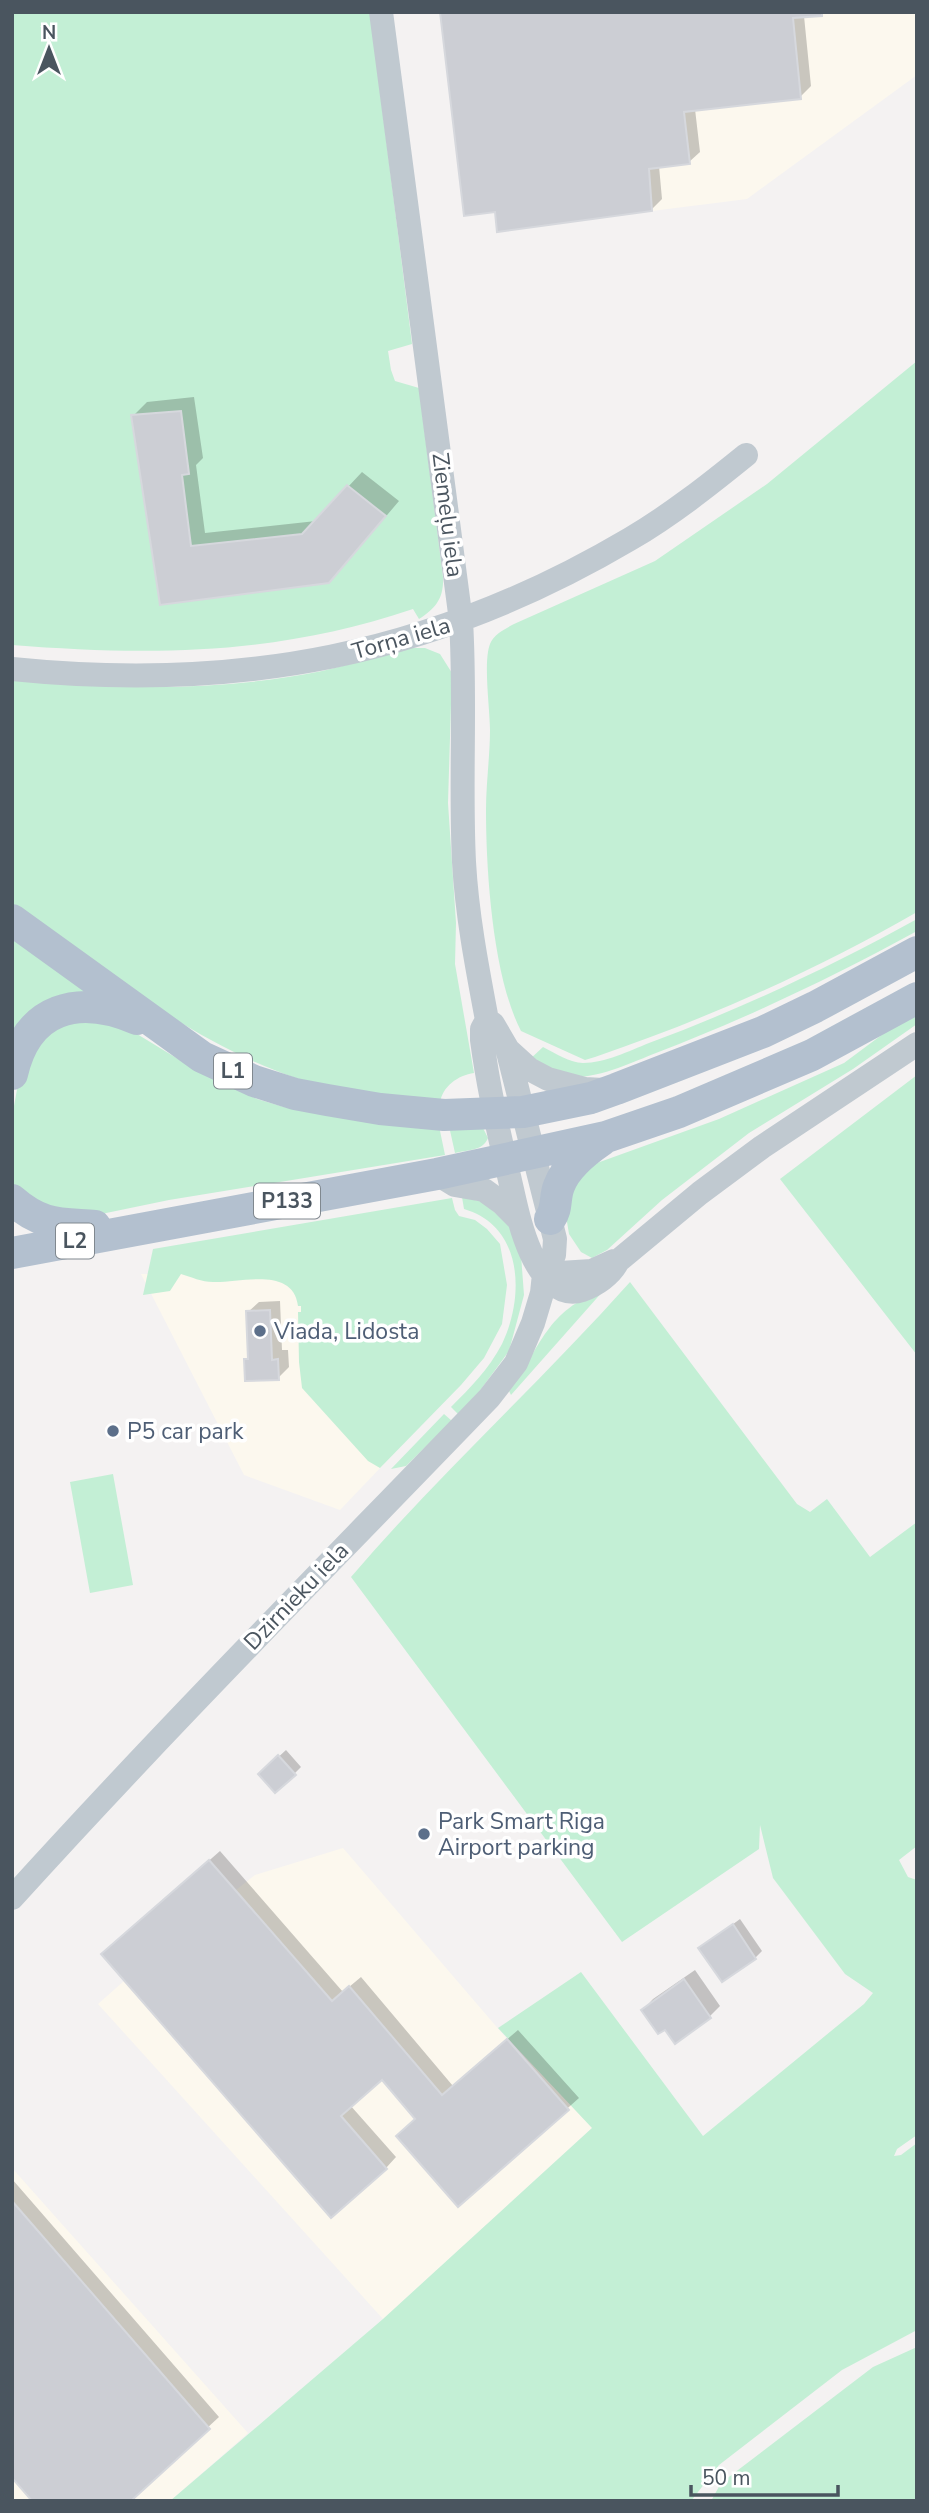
<svg xmlns="http://www.w3.org/2000/svg" width="929" height="2513" font-family="'Nunito Sans',sans-serif">
<rect width="100%" height="100%" fill="#f4f2f2"/>
<!-- commercial -->
<path fill="#fcf8ee" d="M822,12H917V75L747,199L652,211L649,169L690,164L684,112L801,99L793,18L822,16Z
M307,1273L383,1465L340,1510L244,1475L141,1274Z
M343,1848L507,2039L593,2127L383,2319L98,2004L124,1981L101,1954L209,1860L236,1890L255,1875Z
M12,2168L248,2433L170,2501H12Z"/>
<!-- green -->
<path fill="#c3efd5" d="M12,12H370L412,344L388,351L391,370L395,381L419,388L443,577C444,598 436,608 419,619L413,609C277,655 153,656 12,645Z
M917,361V912C815,971 706,1019 595,1057L585,1060L521,1031C493,977 486,872 486,810C486,783 490,756 490,730C490,709 483,662 490,644C494,634 505,629 514,624L655,561L767,484Z
M410,648H425L440,654L452,673L448,803L456,923L455,964L474,1073C458,1075 442,1087 440,1103C406,1099 369,1097 335,1089C215,1062 111,975 12,906V680C115,689 220,692 322,671C352,664 381,656 410,648Z
M917,919V931C833,977 745,1019 656,1053C633,1062 593,1081 568,1076C555,1074 541,1065 529,1060L543,1047C555,1053 570,1063 583,1063C605,1063 629,1051 649,1043C741,1009 832,966 917,919Z
M12,936L92,993L12,1045Z
M917,1013V1024L853,1069L749,1133L662,1200L607,1250L592,1258L581,1252L569,1234L565,1210L577,1175L597,1163L719,1119L844,1063L891,1028Z
M75,1017L119,1023L201,1073L257,1099L284,1107L439,1126L445,1155L169,1200L82,1218L23,1197L12,1182V1117L20,1073L33,1042Z
M917,1075V1355L780,1179Z
M449,1126L483,1128L488,1138C483,1151 467,1150 455,1153Z
M462,1197L483,1202L509,1225L521,1255L524,1295L509,1351L479,1392L458,1414L451,1407C470,1388 489,1369 502,1344C525,1296 523,1226 464,1209Z
M452,1198L455,1210L459,1216L475,1220L487,1229L500,1244L507,1285L502,1324L484,1358L461,1385L380,1468L368,1461L302,1388L299,1362L298,1312H301V1306H298C293,1266 241,1283 213,1282C202,1282 191,1277 181,1274L170,1291L143,1295L153,1249Z
M630,1282L797,1504L810,1512L827,1499L870,1557L917,1522V1846L899,1860L908,1877L917,1880V2135L897,2149L894,2156L901,2155L917,2143V2330L842,2370L719,2465L691,2501H170L383,2319L592,2128L498,2028L581,1972L703,2136L864,2004L873,1993L845,1974L773,1878L760,1825L759,1849L622,1942L351,1577C439,1474 540,1383 630,1282Z
M604,1290L511,1395L509,1391C542,1346 546,1310 604,1290Z
M444,1414L452,1421L406,1466L391,1469Z
M113,1474L133,1585L90,1593L70,1482Z
M917,2347V2501H711L721,2483L873,2367Z"/>
<!-- shadow -->
<path fill="#0003" d="M442,12H824L821,15L804,16L811,86L800,97L695,109L700,152L689,162L659,166L662,199L651,210H496Z
M194,397L203,458L196,465L205,533L316,521L362,472L399,501L343,567L161,603L133,416L147,402Z
M280,1301L282,1350H288L289,1367L278,1378L246,1360L250,1356L248,1312L259,1302Z
M286,1750L301,1767L295,1773L260,1774Z
M220,1851L343,1992L361,1977L453,2086L518,2030L579,2098L459,2205L417,2118L382,2078L350,2105L396,2157L386,2168L114,1944Z
M740,1919L762,1951L755,1958L701,1948Z
M695,1970L720,2006L710,2016L665,2027L643,2010L653,1999Z
M12,2179L219,2417L128,2501L12,2475Z"/>
<!-- building -->
<path fill="#ccced4" stroke="#d6d8dd" stroke-width="2" d="M440,12H822V16L793,18L801,99L684,112L690,164L649,169L652,211L497,232L495,212L464,216Z
M181,411L189,474L182,475L191,546L302,534L347,485L386,516L329,583L160,605L131,415Z
M270,1310L272,1360L278,1359L279,1380L245,1381L244,1359H248L246,1311Z
M278,1755L296,1775L275,1793L258,1774Z
M209,1860L332,2001L349,1986L442,2095L507,2039L569,2110L458,2207L396,2136L415,2119L382,2080L341,2116L387,2169L331,2218L101,1954Z
M733,1924L756,1959L722,1982L698,1948Z
M684,1979L711,2018L675,2044L665,2030L658,2034L641,2010Z
M12,2201L210,2429L131,2501H32L12,2478Z"/>
<g fill="none" stroke-linecap="round" stroke-linejoin="round">
<!-- minor -->
<path stroke="#c0c9d0" stroke-width="24" d="M381,12L461,621C466,701 460,781 464,862C467,915 477,967 487,1020L482,1029V1040C488,1086 498,1131 509,1176C515,1202 520,1229 531,1253C540,1273 558,1298 582,1290C596,1285 611,1275 618,1261L700,1193L762,1147L917,1044
M12,669C239,692 432,656 630,539C671,515 709,485 746,455
M507,1049L529,1069L548,1079L585,1089L603,1090
M437,1174L455,1185L484,1190L502,1203L519,1220
M544,1274L592,1271L614,1261
M12,1898C167,1727 329,1564 489,1398L516,1363L533,1323L542,1293L544,1274L554,1255L555,1239L507,1048L493,1024L487,1020"/>
<!-- major -->
<path stroke="#b3c0cf" stroke-width="32" d="M12,920L202,1057L254,1081L295,1094L327,1100L380,1109L444,1115L523,1112L591,1098L616,1089L763,1032L815,1007L917,952
M12,1074C27,1007 78,994 137,1019
M12,1200C42,1226 59,1223 95,1226
M550,1219C558,1208 554,1198 559,1186C566,1166 586,1151 602,1140
M12,1253L437,1174L606,1137L679,1112L812,1055L917,998"/>
</g>
<!-- markers -->
<g fill="#5c6f8a" stroke="#fff" stroke-width="2.5">
<circle cx="260" cy="1331" r="7"/>
<circle cx="113" cy="1431" r="7"/>
<circle cx="424" cy="1834" r="7"/>
</g>
<g text-anchor="middle" stroke-width="7" stroke-linejoin="round" paint-order="stroke">
<!-- shield labels -->
<g fill="#fff" stroke="#80888f" stroke-width="2">
<rect x="214" y="1053.5" width="38" height="35" rx="5"/>
<rect x="254" y="1183.5" width="66" height="35" rx="5"/>
<rect x="56" y="1223.5" width="38" height="35" rx="5"/>
</g>
<g font-size="21" font-weight="bold" fill="#4a555f">
<text x="233" y="1078">L1</text>
<text x="287" y="1208">P133</text>
<text x="75" y="1248">L2</text>
</g>
<!-- street labels -->
<g font-size="23" fill="#4a555f" stroke="#fff">
<text transform="translate(448 515) rotate(83)" y="8">Ziemeļu iela</text>
<text transform="translate(401 638) rotate(-16)" y="8">Torņa iela</text>
<text transform="translate(296 1596) rotate(-46)" y="8">Dzirnieku iela</text>
</g>
<!-- service labels -->
<g font-size="23" fill="#4e5e75" stroke="#fff" text-anchor="start">
<text x="274" y="1339">Viada, Lidosta</text>
<text x="127" y="1439">P5 car park</text>
<text x="438" y="1829">Park Smart Riga<tspan x="438" dy="26">Airport parking</tspan></text>
</g>
</g>
<!-- border -->
<rect width="929" height="2513" fill="none" stroke="#4a555f" stroke-width="28"/>
<!-- north arrow -->
<g transform="translate(49 49)" stroke="#ffffff" stroke-width="5" paint-order="stroke">
<path d="M0-5L12 26L0 18L-12 26Z" fill="#4a555f"/>
<text y="-10" font-size="19" font-weight="bold" text-anchor="middle" fill="#4a555f">N</text>
</g>
<!-- scale -->
<path d="M691 2485v10h147v-10" fill="none" stroke="#4a555f" stroke-width="3.5"/>
<text x="702" y="2485" font-size="21" fill="#4a555f" stroke="#ffffff" stroke-width="5" paint-order="stroke">50 m</text>
</svg>
